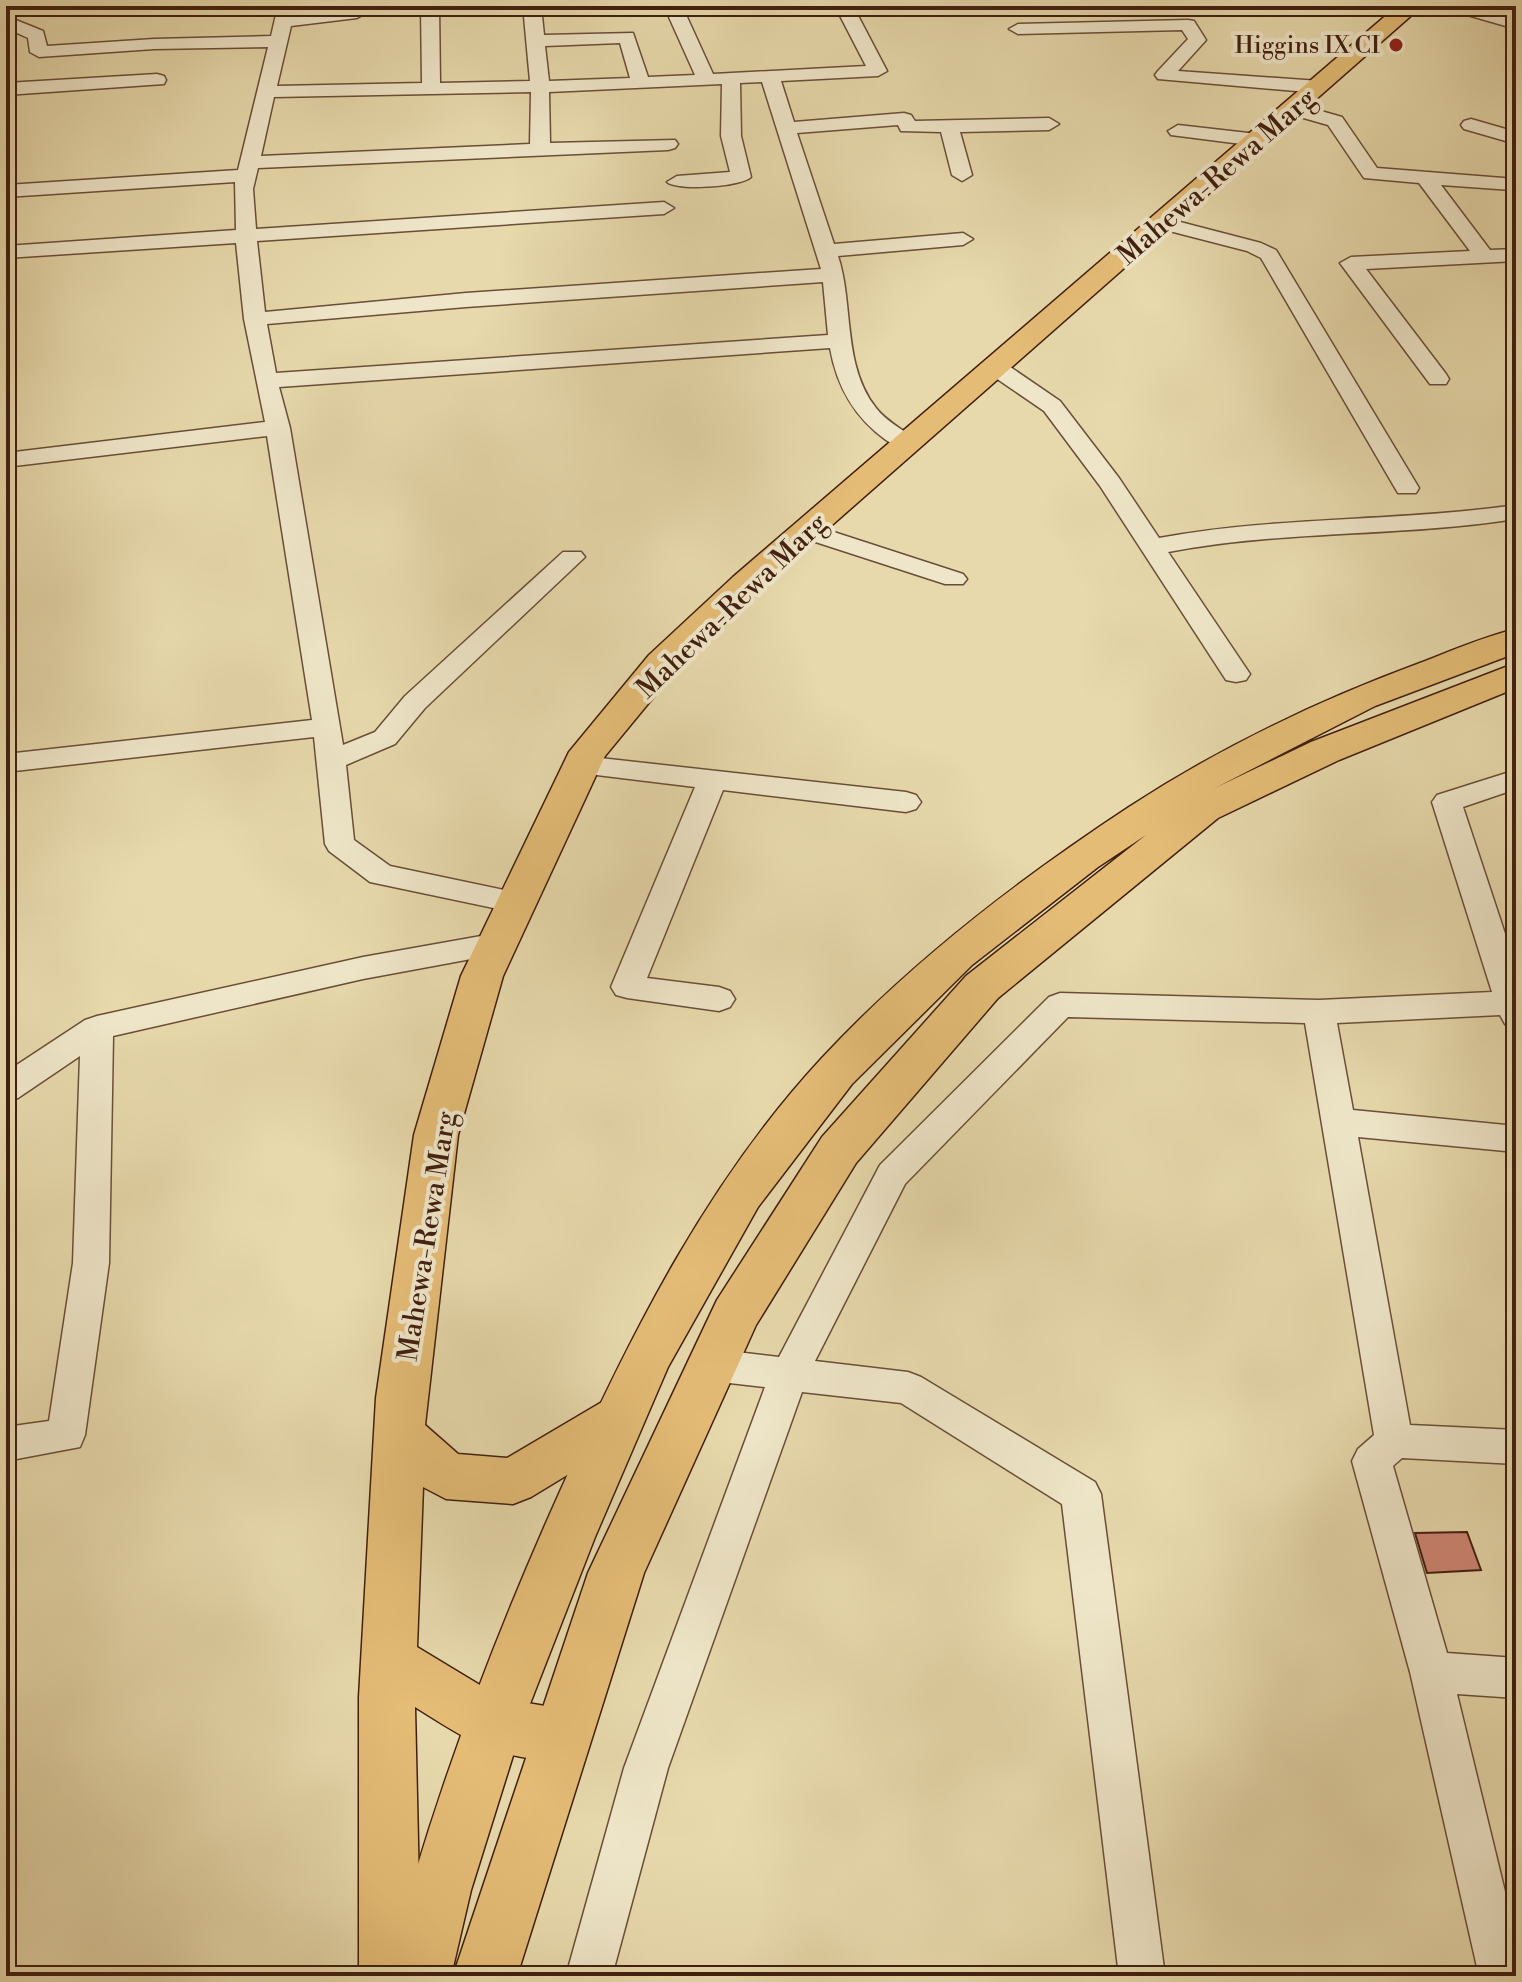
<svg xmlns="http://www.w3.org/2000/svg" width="1522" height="1982" font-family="'Libre Bodoni',serif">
<rect width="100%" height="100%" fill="#e7d9ac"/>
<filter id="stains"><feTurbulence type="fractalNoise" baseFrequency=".0025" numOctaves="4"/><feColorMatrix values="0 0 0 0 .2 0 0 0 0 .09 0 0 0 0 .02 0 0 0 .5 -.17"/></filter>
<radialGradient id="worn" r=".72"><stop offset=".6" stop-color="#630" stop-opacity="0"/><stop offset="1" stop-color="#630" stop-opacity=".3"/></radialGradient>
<!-- building -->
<path fill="#cf8674" stroke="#411f10" stroke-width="2" d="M1467,1532L1481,1570L1427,1573L1415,1533Z"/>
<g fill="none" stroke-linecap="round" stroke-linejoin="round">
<!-- minor casing -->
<g stroke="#6a4e37" stroke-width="3">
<path id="minor" d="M278,6H296L294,15L348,9V6H366V13L357,18L291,26L277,86L422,83L421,6H439L440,83L530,81L523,6H541L544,35L633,33L648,77L695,75L664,6H682L713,74L866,66L835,6H853L887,71L878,76L781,81L794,122L904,113L911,115L915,121L1049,118L1059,124L1049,130L960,132L972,175L962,181L952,175L941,132L901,131L898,125L797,133L834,244L963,233L973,239L963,245L838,256C854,305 842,365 876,408C886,421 902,429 915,439L919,444L915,449C903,452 897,447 886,440C854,417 837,387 830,348L279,387L290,428L343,745L375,732L405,696L563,552H581L585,557L425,708L395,744L346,765L354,840L390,866L528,895L532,902L528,909L517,913L370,882L329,851L325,844L314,737L6,772V754L312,720L267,436L6,467V453L265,422L244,319L236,243L6,258V246L236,230L235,182L6,197V185L238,170L268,47L154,49L39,57L30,52L28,38L6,28V16L43,31L47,46L154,39L271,36ZM620,43L630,78L549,81L545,46ZM762,82L821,269L466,293L265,312L257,241L664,214L674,208L664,202L256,229L253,189L258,168L668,150L675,148L678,144L675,140L550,143L549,92L722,84L721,136L730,172L677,176L667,182C676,191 741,187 751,177L741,136L740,83ZM531,92L530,144L261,156L274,97ZM823,282L828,335L276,373L267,324L466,307Z
M1447,6H1474L1516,18V29L1450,10Z
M1188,20L1194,21L1206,40L1178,71L1319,81L1328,87L1319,93L1158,79L1155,75L1158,71L1188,39L1182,30L1018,34L1009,29L1018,24Z
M157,74L164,76L166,80L164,84L6,95V83Z
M1293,103L1342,117L1377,168L1516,179V189L1512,190L1441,185L1490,250L1516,249V261L1366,269L1446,374L1449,379L1446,384H1430L1340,263L1351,257L1470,251L1419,183L1364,178L1328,125L1286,113L1284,109Z
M1471,119L1516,132V144L1464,129L1461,125L1464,121Z
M1178,125L1257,134L1267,140L1257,146L1171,135L1168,131Z
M1161,217L1261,243L1276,250L1419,488L1416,493H1398L1395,488L1261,258L1247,251L1154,227L1151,223L1154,219Z
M995,360L1003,362L1060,401L1119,478L1159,538C1277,516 1397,522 1516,505V519C1400,537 1283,530 1168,552L1250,674L1246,680L1236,682L1226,680L1100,486L1044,411L987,372L984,367L987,362Z
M806,523L963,574L967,579L963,584H945L797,536L793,531L797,526Z
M582,756L906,792L916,795L921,802L916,809L906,812L723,790L647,978L719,987L730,991L735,999L730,1007L719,1011L627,998L616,995L611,987L695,787L572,772L568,765L572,758Z
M1516,770V789L1463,807L1516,967V1028L1505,1024L1500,1015L1337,1023L1353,1110L1516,1126V1152L1358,1137L1410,1425L1516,1430V1464L1402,1458L1393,1466L1447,1653L1516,1658V1698L1457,1694L1516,1937V1976H1479L1410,1672L1352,1461L1358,1449L1374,1435L1305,1023L1068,1017L905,1184L815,1361L908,1372L921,1377L1095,1482L1101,1494L1165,1976H1119L1062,1504L901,1403L802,1392L668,1768L612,1976H566L624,1768L765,1387L712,1381L699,1376L693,1365L699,1354L712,1349L779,1357L880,1165L1049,997L1060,993L1319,1000L1492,992L1432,802L1437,795Z
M498,933L509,936L514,944L509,952L363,979L113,1036L109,1263L85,1435L80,1447L6,1461V1427L49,1421L73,1263L80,1056L18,1098L6,1102V1072L85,1020L97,1016L363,957Z"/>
</g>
<!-- major casing -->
<g stroke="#411f10" stroke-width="3">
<path id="major" d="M1397,6H1422L757,591L675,671L605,756L503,976L458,1135L425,1425L458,1454L507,1458L602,1402L620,1395L638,1402L645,1417L638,1432L531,1497L513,1504L446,1499L423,1487L417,1647L503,1699L563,1709L583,1717L591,1736L583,1755C563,1764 550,1761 528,1758C479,1750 457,1733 415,1707L421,1976H359V1697L376,1398L414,1135L461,976L569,752L649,655L733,577Z"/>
</g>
<!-- highway casing -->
<g stroke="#411f10" stroke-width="3">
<path id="highway" d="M1516,629V653L1375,706L1215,788L1311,742L1516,663V688L1339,760L1218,818L998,998L856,1163L756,1325L644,1573L517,1976H453L588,1573L717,1300L822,1137L966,976L1146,835L1098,867L972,965L852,1084L758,1207L668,1367L595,1537L526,1714L471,1890L451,1976H387C430,1805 493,1639 566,1478C633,1330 709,1180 821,1059C911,962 1018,880 1129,807C1221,747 1317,701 1420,663C1451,651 1483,637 1516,629Z"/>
</g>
<!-- minor -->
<use href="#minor" fill="#efe6c9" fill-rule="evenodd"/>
<!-- major -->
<use href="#major" fill="#e4bc76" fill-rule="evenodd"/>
<!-- highway -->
<use href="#highway" fill="#e4bc76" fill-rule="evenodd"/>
</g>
<!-- markers -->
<circle fill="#8f2418" stroke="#efe6c9" stroke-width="3" cx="1396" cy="45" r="8"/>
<g text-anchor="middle" stroke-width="8" stroke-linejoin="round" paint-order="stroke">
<!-- far-poi labels -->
<g font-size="24" fill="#411f10" stroke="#efe6c9" text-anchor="end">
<text x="1380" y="53">Higgins IX CI</text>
</g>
<!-- street labels -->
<g font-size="28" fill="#411f10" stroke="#efe6c9">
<text transform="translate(1216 176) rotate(-41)" y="10">Mahewa-Rewa Marg</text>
<text transform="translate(731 605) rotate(-44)" y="10">Mahewa-Rewa Marg</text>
<text transform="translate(426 1236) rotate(-81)" y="10">Mahewa-Rewa Marg</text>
</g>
</g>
<!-- margin -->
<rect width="1522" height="1982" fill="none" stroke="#e7d9ac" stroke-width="32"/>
<rect x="8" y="8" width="1506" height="1966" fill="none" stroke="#411f10" stroke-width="4"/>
<rect x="16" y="16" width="1490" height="1950" fill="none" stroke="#411f10" stroke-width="2"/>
<rect width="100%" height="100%" filter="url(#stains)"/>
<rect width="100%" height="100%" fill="url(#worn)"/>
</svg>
